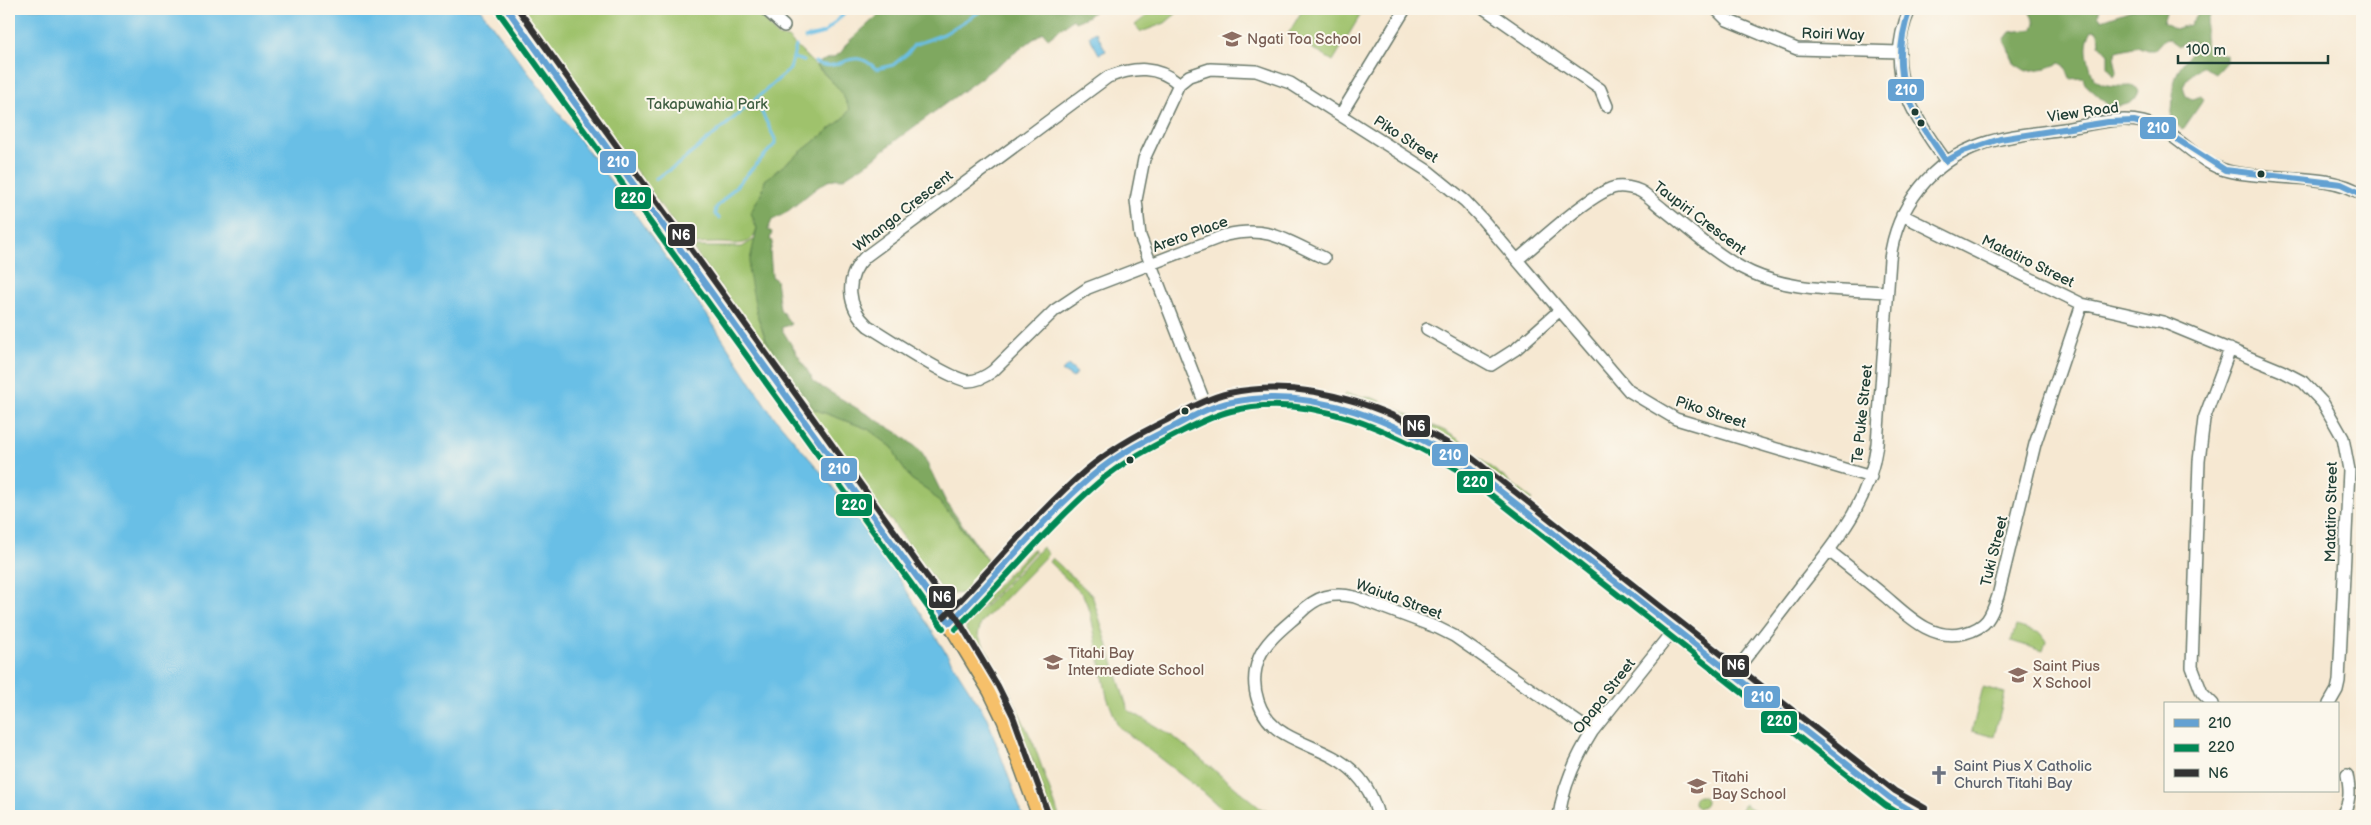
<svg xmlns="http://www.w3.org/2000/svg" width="2371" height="825" font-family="'Balsamiq Sans',sans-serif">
<rect width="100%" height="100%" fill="#fbf7ec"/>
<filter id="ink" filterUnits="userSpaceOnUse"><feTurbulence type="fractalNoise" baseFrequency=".02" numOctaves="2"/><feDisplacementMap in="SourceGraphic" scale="10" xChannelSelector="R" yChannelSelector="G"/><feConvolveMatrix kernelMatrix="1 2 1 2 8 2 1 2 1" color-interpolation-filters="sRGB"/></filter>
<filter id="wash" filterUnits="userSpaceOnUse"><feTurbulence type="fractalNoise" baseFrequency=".0096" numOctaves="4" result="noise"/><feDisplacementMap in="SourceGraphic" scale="20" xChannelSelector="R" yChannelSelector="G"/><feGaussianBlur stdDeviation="1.12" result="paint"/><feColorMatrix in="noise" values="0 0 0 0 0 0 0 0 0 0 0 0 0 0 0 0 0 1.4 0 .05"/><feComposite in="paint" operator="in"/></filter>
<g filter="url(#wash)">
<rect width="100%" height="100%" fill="#f6e8d2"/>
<!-- green -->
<path fill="#9fc26c" stroke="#5f8050" d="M521,9H748L760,14L777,36L788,38L840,90L850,109L844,118L765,180L762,196L755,203L753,222L757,228C753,249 733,243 717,243C708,243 698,244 689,245Z
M1155,9H1176L1177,13L1165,23L1141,32L1135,25Z
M1303,9H1364L1333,61L1288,34Z
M755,239L754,248L758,318L766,340L787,373L814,409L868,429L893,448L899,462L911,479L928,490L950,514L991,565L964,593L952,594L942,590L893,523L869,496L692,247H742Z
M1346,394L1372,398L1381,401L1382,405L1380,409L1371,408L1344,396Z
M1383,403L1445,431L1469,446L1467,449L1532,499L1529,502L1459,447L1423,428L1381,411Z
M1042,547L1048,554L981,623L978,635L1008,689L1034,745L1059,816H1052L1035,766L1014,717L966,630L967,622L970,616L987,605Z
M1032,549L1035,551L986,604L976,608Z
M1052,558L1092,595L1128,710L1174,737L1260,808L1278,816H1230L1203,792L1118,726L1107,697L1090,611L1083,595L1049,562Z
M2016,626L2040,633L2046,641L2043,651L2011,641Z
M1983,687L2005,693L1994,737L1972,731Z
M1694 802a6 6 0 1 1 12 0a6 6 0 1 1-12 0Z
M1744,804L1764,816H1737Z"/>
<!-- forest -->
<path fill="#7fa860" stroke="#4f724a" d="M885,9H1097L1087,17L1075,22L1073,19L1048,38L1043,32L896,140L872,160L842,179C822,174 795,212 772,220L768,230L772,232L770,240L773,241L770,252L772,277L776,280L780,309L791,324L781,328L815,383L898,433L921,451L946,502L991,565L950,514L928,490L911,479L899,462L893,448L868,429L814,409L787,373L766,340L758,318L748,269L757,228L751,213C757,198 762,197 765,180L844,118L850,109L840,90L816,65C828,55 839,61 846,44Z
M2028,9H2100L2098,15L2102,20L2134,9H2167L2163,22L2174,29L2190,25L2201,9H2212C2207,19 2200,40 2210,49C2213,52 2221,54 2226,55V62L2216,73L2201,66L2186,80L2183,86L2186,96L2192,99L2201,96L2204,99L2184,128L2181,129L2171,119C2174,102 2171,85 2179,69C2184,59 2195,53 2194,41L2188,40L2179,46L2168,38L2164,39L2154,50H2147L2137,46L2117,51L2114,57L2117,71L2114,76L2108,67V54L2099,44L2098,31L2092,30C2082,46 2089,63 2094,79C2103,88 2124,86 2135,86L2139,91C2134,106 2124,105 2110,107L2085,84L2083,78L2070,79L2065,66L2060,63L2047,68L2026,71L2015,64L2004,40L2010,32L2033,29L2035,23Z"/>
<!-- water -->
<path fill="#69bfe6" stroke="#447e8d" d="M9,9H480L628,204L707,315L770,412L825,477L886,558L987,718L1023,816H9Z
M1096,32L1106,51L1099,54L1089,36Z
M1068,365L1077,373L1073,378L1062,371Z"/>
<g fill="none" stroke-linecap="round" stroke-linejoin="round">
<!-- stream -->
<path stroke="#69bfe6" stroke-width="3" d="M805,38L824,33L849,9
M793,58L804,61
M815,62C839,76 851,43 876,69L893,65L908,53L914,45L944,34L984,9
M655,179L677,165L727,124L790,69L796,46
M719,218L715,214L716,208L775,144V139L755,99"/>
</g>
</g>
<g filter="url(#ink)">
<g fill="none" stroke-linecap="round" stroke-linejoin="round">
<!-- minor casing -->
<g stroke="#6a796b" stroke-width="14">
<path id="minor" d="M765,9L784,26
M1485,9L1600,89L1607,106
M1716,9L1727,20L1797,49L1900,52
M1910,9C1883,69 1911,113 1946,161
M1179,84C1157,65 1134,67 1108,77L865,257C844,278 847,307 868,326C888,338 949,379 968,381C978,381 985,377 993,371L1055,310L1088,288L1226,235C1269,225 1287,241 1324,258
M1341,114L1405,9
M1902,215L2082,304L2163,322L2282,371L2303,382L2323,403L2343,438L2349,470L2339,681L2337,690L2329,704
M1517,260C1538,243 1594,190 1617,187C1623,186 1634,188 1640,191C1648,195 1656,204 1663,209C1689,229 1714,253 1742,268C1786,292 1839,289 1887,292
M1427,329L1491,365L1516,349L1560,310
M1207,409L1140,236L1136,200L1144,159L1179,84L1189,76L1210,69L1256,71L1290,83L1428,171L1465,201L1482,219L1629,391L1676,419L1871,477
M1829,551C1848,566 1867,581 1886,597C1908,616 1933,642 1965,633C1987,627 1991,617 1998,596L2035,444L2082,304
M950,623C979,594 1008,563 1036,533C1057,511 1077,488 1101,469C1119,454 1141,443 1162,432C1185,421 1206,408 1231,402C1310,383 1401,423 1467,465L1890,798L1920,816
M1733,674C1756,645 1779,615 1801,586C1837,540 1869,504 1877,444L1890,259C1896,207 1932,161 1982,144C2008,135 2037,133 2064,129C2089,125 2118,116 2143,122C2176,130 2196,163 2228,171C2268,181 2328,172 2362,194
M2213,704L2202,693L2192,667L2199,461L2204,419L2230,349
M1378,816C1374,800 1367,785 1355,773C1335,753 1309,748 1285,734C1259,720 1248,686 1259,658C1266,640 1286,626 1300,613C1317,596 1332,592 1355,597L1438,628L1454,636L1592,732
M1559,816C1563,786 1576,758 1592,732L1675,628
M2341,816C2351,803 2350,790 2347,775"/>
</g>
<!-- major casing -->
<g stroke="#6a796b" stroke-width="18">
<path id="major" d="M507,9L950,623L991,691L1005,720L1040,816"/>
</g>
<!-- minor -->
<use href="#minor" stroke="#fff" stroke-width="11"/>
<!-- major -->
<use href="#major" stroke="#f6c06b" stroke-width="15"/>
<!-- bus-1 casing -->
<g stroke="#fbf7ec" stroke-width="10">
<path id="bus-1" d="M507,9L950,623
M1910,9C1887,74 1909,108 1946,161
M1946,161L1964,151L2000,139L2108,122L2134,121L2161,129L2225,170L2341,184L2362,194
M950,623C998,575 1041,520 1092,476C1115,456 1142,442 1169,429C1189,419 1209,406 1232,402C1316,385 1397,423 1467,465L1890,798L1920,816"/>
</g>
<!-- bus-2 casing -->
<g stroke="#fbf7ec" stroke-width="10">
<path id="bus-2" d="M500,14L943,628
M956,629C1004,581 1047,527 1098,483C1121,463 1148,449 1175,435C1193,426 1211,416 1231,411C1311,391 1395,432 1462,472L1885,805L1903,816"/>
</g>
<!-- bus-3 casing -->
<g stroke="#fbf7ec" stroke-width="10">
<path id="bus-3" d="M518,9L957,618L998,686L1013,716L1048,813
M944,617C992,569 1035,514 1086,470C1111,449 1138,434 1167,420C1187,410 1207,398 1229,393C1315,375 1401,413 1472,458L1895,791L1925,808"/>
</g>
<!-- bus-1 -->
<use href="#bus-1" stroke="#64a1d2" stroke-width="6"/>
<!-- bus-2 -->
<use href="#bus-2" stroke="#008854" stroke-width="6"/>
<!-- bus-3 -->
<use href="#bus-3" stroke="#333" stroke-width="6"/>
</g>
</g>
<!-- icons -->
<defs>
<g id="school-bare" transform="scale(1.5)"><path d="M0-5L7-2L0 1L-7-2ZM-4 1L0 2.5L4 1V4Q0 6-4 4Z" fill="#8d6e63" stroke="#fbf7ec" stroke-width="2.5" paint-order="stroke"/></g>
<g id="church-bare" transform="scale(1.5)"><path d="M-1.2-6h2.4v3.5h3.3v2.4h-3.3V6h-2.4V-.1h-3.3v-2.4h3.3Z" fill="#6b7280" stroke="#fbf7ec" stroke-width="2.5" paint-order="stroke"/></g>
</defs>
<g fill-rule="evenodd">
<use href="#school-bare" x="1232" y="39"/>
<use href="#school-bare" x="1053" y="662"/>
<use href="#school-bare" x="2018" y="675"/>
<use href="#church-bare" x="1939" y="775"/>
<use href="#school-bare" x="1697" y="786"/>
</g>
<!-- markers -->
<g fill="#1f3d34" stroke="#fbf7ec" stroke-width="2">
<circle cx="1915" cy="112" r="4.5"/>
<circle cx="1921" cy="123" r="4.5"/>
<circle cx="2261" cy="174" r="4.5"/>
<circle cx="1185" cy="411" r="4.5"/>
<circle cx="1130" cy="460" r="4.5"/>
</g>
<g text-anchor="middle" stroke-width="4" stroke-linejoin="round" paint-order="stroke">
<!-- street labels -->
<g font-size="15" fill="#1f3d34" stroke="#fbf7ec">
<text transform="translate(1833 34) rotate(2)" y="5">Roiri Way</text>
<text transform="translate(2083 112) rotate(-8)" y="5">View Road</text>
<text transform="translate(1406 139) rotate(33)" y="5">Piko Street</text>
<text transform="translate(903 211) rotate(-38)" y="5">Whanga Crescent</text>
<text transform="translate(1700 218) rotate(37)" y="5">Taupiri Crescent</text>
<text transform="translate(1190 234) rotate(-20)" y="5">Arero Place</text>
<text transform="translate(2028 261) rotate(26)" y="5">Matatiro Street</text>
<text transform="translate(1711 412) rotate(18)" y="5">Piko Street</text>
<text transform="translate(1862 414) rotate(-84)" y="5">Te Puke Street</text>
<text transform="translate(2331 512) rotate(-89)" y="5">Matatiro Street</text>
<text transform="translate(1994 551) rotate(-76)" y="5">Tuki Street</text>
<text transform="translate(1399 599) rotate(20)" y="5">Waiuta Street</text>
<text transform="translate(1604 696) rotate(-52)" y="5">Opapa Street</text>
</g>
<!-- education labels -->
<g font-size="15" fill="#785e54" stroke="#fbf7ec" text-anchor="start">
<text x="1247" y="44">Ngati Toa School</text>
<text x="1068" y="658">Titahi Bay<tspan x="1068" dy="17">Intermediate School</tspan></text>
<text x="2033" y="671">Saint Pius<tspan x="2033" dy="17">X School</tspan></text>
<text x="1712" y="782">Titahi<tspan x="1712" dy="17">Bay School</tspan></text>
</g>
<!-- park labels -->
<g font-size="15" fill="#3f5e42" stroke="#fbf7ec">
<text x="707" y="109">Takapuwahia Park</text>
</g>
<!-- worship labels -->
<g font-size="15" fill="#5b616d" stroke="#fbf7ec" text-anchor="start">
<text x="1954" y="771">Saint Pius X Catholic<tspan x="1954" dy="17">Church Titahi Bay</tspan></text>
</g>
</g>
<g stroke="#fbf7ec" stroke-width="2">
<rect x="1887" y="78" width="38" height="24" rx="5" fill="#64a1d2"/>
<rect x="2139" y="116" width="38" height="24" rx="5" fill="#64a1d2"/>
<rect x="599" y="150" width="38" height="24" rx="5" fill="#64a1d2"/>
<rect x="614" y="186" width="38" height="24" rx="5" fill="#008854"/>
<rect x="667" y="223" width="29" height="24" rx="5" fill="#333"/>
<rect x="1402" y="414" width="29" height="24" rx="5" fill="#333"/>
<rect x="1431" y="443" width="38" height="24" rx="5" fill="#64a1d2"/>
<rect x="820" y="457" width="38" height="25" rx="5" fill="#64a1d2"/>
<rect x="1456" y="470" width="38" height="24" rx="5" fill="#008854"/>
<rect x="835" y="493" width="38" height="24" rx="5" fill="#008854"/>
<rect x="928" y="585" width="28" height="24" rx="5" fill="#333"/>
<rect x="1721" y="654" width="29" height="24" rx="5" fill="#333"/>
<rect x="1743" y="685" width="38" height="24" rx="5" fill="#64a1d2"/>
<rect x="1760" y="710" width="38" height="24" rx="5" fill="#008854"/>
</g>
<g font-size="14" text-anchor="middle" font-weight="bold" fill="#fff">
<text x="1906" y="95">210</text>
<text x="2158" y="133">210</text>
<text x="618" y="167">210</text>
<text x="633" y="203">220</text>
<text x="681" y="240">N6</text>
<text x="1416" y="431">N6</text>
<text x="1450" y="460">210</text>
<text x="839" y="474">210</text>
<text x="1475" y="487">220</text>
<text x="854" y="510">220</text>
<text x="942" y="602">N6</text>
<text x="1736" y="670">N6</text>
<text x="1762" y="702">210</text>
<text x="1779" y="726">220</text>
</g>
<!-- margin -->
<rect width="2371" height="825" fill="none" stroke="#fbf7ec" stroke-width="30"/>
<!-- legend -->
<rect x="2164" y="702" width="175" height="90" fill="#fbf7ec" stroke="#a3ada2"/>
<rect x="2174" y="719" width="25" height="8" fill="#64a1d2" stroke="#a3ada2"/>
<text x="2208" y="728" font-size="15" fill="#1f3d34">210</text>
<rect x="2174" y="744" width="25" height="8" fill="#008854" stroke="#a3ada2"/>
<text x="2208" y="752" font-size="15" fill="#1f3d34">220</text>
<rect x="2174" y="769" width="25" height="8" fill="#333333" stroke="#a3ada2"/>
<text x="2208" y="778" font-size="15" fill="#1f3d34">N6</text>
<!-- scale -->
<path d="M2178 55v8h150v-8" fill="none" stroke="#1f3d34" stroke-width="2.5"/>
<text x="2186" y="55" font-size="15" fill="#1f3d34" stroke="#fbf7ec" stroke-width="4" paint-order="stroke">100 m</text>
</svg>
